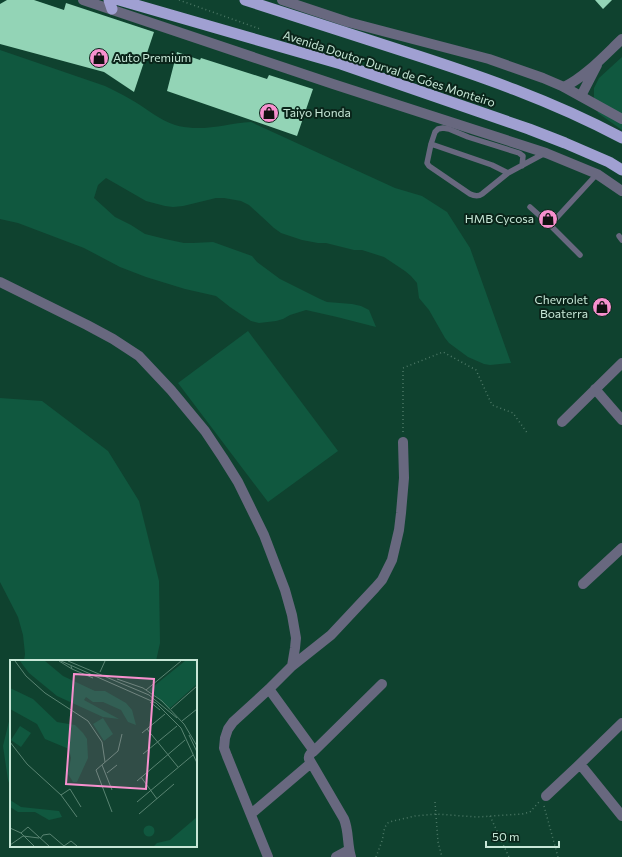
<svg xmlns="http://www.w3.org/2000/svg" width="622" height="857" font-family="Commissioner,sans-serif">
<rect width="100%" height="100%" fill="#0f422f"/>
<!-- green -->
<path fill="#10583f" d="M0,50L105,86C113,90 122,94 130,99C145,107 159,120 175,125C181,127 187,127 193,128C213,129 232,123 251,122L395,188L422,196L447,212L470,248L511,363L490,365L484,364L468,357L449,343L445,338L429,310L419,298L417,283L411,276L405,271L384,257L362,250H354L326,243H318L302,240L281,233L274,228L249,205L241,201L224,198H216L183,206L173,207L165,206L146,201L106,178L98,185L94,198L115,217L131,225L145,234L165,239L184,243H193L213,242L252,256L257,262L280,279L320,299L327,302L352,304L361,306L369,310L376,327L337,317L306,310L290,315L283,319L276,321L259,323L251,321L230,307L216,296L185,289L146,277L120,267L84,248L18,223L0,219Z
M622,57V130L598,113L594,100V88L599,78Z
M248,331L338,451L268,502L178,383Z
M0,398L42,401L108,451L139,501L159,581L160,643L156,661H24L25,654L23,635L18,617L0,582Z
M11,713V789L8,780L3,746Z"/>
<!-- building -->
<path fill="#93d4b6" d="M7,0H34L64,10L66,3L154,32L134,92L104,72L0,44V4Z
M595,0H612L603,9Z
M177,52L200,60L201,58L267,79L269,75L313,89L297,136L167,91Z"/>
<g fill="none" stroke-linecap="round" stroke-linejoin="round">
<!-- path -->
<path stroke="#4c7866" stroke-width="1.5" stroke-dasharray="1 3" stroke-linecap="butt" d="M179,0L260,29
M403,432V368L443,352L476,370L492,405L513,413L528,434
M435,802L438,842L442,857
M544,806L558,857
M490,816L509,857
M376,857C378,852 380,846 382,841C384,834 383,827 389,822L415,816L436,814L477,817L522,814L530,812L539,802"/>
<!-- service -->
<path stroke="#68687f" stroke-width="5.5" d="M431,144L492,165L508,173
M522,166L523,156L519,153L468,137L449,129L443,128L438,129L435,132L431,144L427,163L429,166L470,194C474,196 478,197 482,194L508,173L545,153
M530,207L550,225
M619,236L622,240
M580,255L550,225L597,174"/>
<!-- minor -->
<path stroke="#68687f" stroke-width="10" d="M83,0L333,84L546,153L597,174L622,191
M282,0L348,22L489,59L543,78L564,87L622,119
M0,282L87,325L113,339L139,356L171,390L205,431L223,458L238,482L264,535L285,590L292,615L296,638L295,648L292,666
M595,389L622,420
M562,422L622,363
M583,584L622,548
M269,689L314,751C311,753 308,755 309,759L344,819C349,831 347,844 351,857
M314,751L382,684
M580,764L622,816
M546,796L580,764L622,723
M251,814L311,763
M268,857L227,756L224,748L225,738L228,729L233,722L269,689L292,666L331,635L375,588L382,580L392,560L399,530L401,513L404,478L403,442
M336,857L349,850"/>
<!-- tertiary -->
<path stroke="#68687f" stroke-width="10" d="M564,87C585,77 605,55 622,39
M581,96L597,65"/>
<!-- trunk -->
<path stroke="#a0a0d2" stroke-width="11" d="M109,0L112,9
M119,0L341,64L529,129L565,143L609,162L622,170
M245,0C298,17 350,34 403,51C478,75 553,101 622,138"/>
</g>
<!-- icons -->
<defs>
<g id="shop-disc" transform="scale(1)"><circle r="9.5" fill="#f790ce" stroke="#0a251a"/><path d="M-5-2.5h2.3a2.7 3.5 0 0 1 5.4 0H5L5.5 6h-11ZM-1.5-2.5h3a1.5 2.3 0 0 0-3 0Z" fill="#111"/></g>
</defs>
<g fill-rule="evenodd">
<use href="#shop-disc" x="99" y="58"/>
<use href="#shop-disc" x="269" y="113"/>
<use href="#shop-disc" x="548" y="219"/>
<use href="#shop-disc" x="602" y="307"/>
</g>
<g text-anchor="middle" stroke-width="4" stroke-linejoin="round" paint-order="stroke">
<!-- poi labels -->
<g font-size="12" fill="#c7e7d7" stroke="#0a251a" text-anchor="start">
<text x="113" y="62">Auto Premium</text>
<text x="283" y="117">Taiyo Honda</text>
<text x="534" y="223" text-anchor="end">HMB Cycosa</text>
<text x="588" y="304" text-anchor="end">Chevrolet<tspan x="588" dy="14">Boaterra</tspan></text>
</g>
<!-- street labels -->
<g font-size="12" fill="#c7e7d7" stroke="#0a251a">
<text transform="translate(389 69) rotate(18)" y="4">Avenida Doutor Durval de Góes Monteiro</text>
</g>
</g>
<!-- overview -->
<g transform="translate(10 660)">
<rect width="187" height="187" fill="#0f422f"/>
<path d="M10,1H35L53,16L85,31H95L116,43L122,50L126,65L118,62L111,50L93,42H83L76,37L74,40L109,59L93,57L47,36L19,13ZM175,1H187V24L159,49L139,30ZM0,28L23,39L47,62L65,65L73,73L77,79L78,98L67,122H63L58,114L61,98L59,89L35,79L27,64L0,49ZM93,58L103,74L94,81L83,64ZM10,66L21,73L11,87L1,80ZM0,140L11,147L49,151L52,157L39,160L25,152H8L0,147ZM187,157V186H144L147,183L160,180ZM133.5 171a5.5 5.5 0 1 1 11 0a5.5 5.5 0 1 1-11 0Z" fill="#10583f"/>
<path fill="none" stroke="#598472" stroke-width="1" d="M5,1L16,16L35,33L78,61L92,82L95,102M49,1L62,9M51,1L146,43L171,68L187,103M58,1L139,35L167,58M61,6L62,9L83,18M90,12L95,1M107,19L133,28L152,41L174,64L187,86M136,30L171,1M140,42L150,50M161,49L187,26M172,61L187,49M137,69L168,107M132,73L155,54M179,75L187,92M0,82L17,104L51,135L67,157M133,94L167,66M92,105L102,130M97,113L107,105M131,117L147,139M127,121L175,80M51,135L60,129L71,147M127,142L183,95M102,152L86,110L108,91L112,74M129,154L164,124M0,168L11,173L24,186M11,173L18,167L39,186M30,179L33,175L40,174L54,186M0,185L13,176L29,178M54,186L61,181L67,186"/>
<path fill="#f790ce" fill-opacity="0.15" stroke="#f790ce" stroke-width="2" d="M64,14L144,19L136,129L56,124Z"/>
<rect width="187" height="187" fill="none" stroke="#c7e7d7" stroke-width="2"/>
</g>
<!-- scale -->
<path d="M486 841v6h73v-6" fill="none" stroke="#c7e7d7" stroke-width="2"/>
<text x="492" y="841" font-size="12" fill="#c7e7d7" stroke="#0a251a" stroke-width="3" paint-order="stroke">50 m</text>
</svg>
